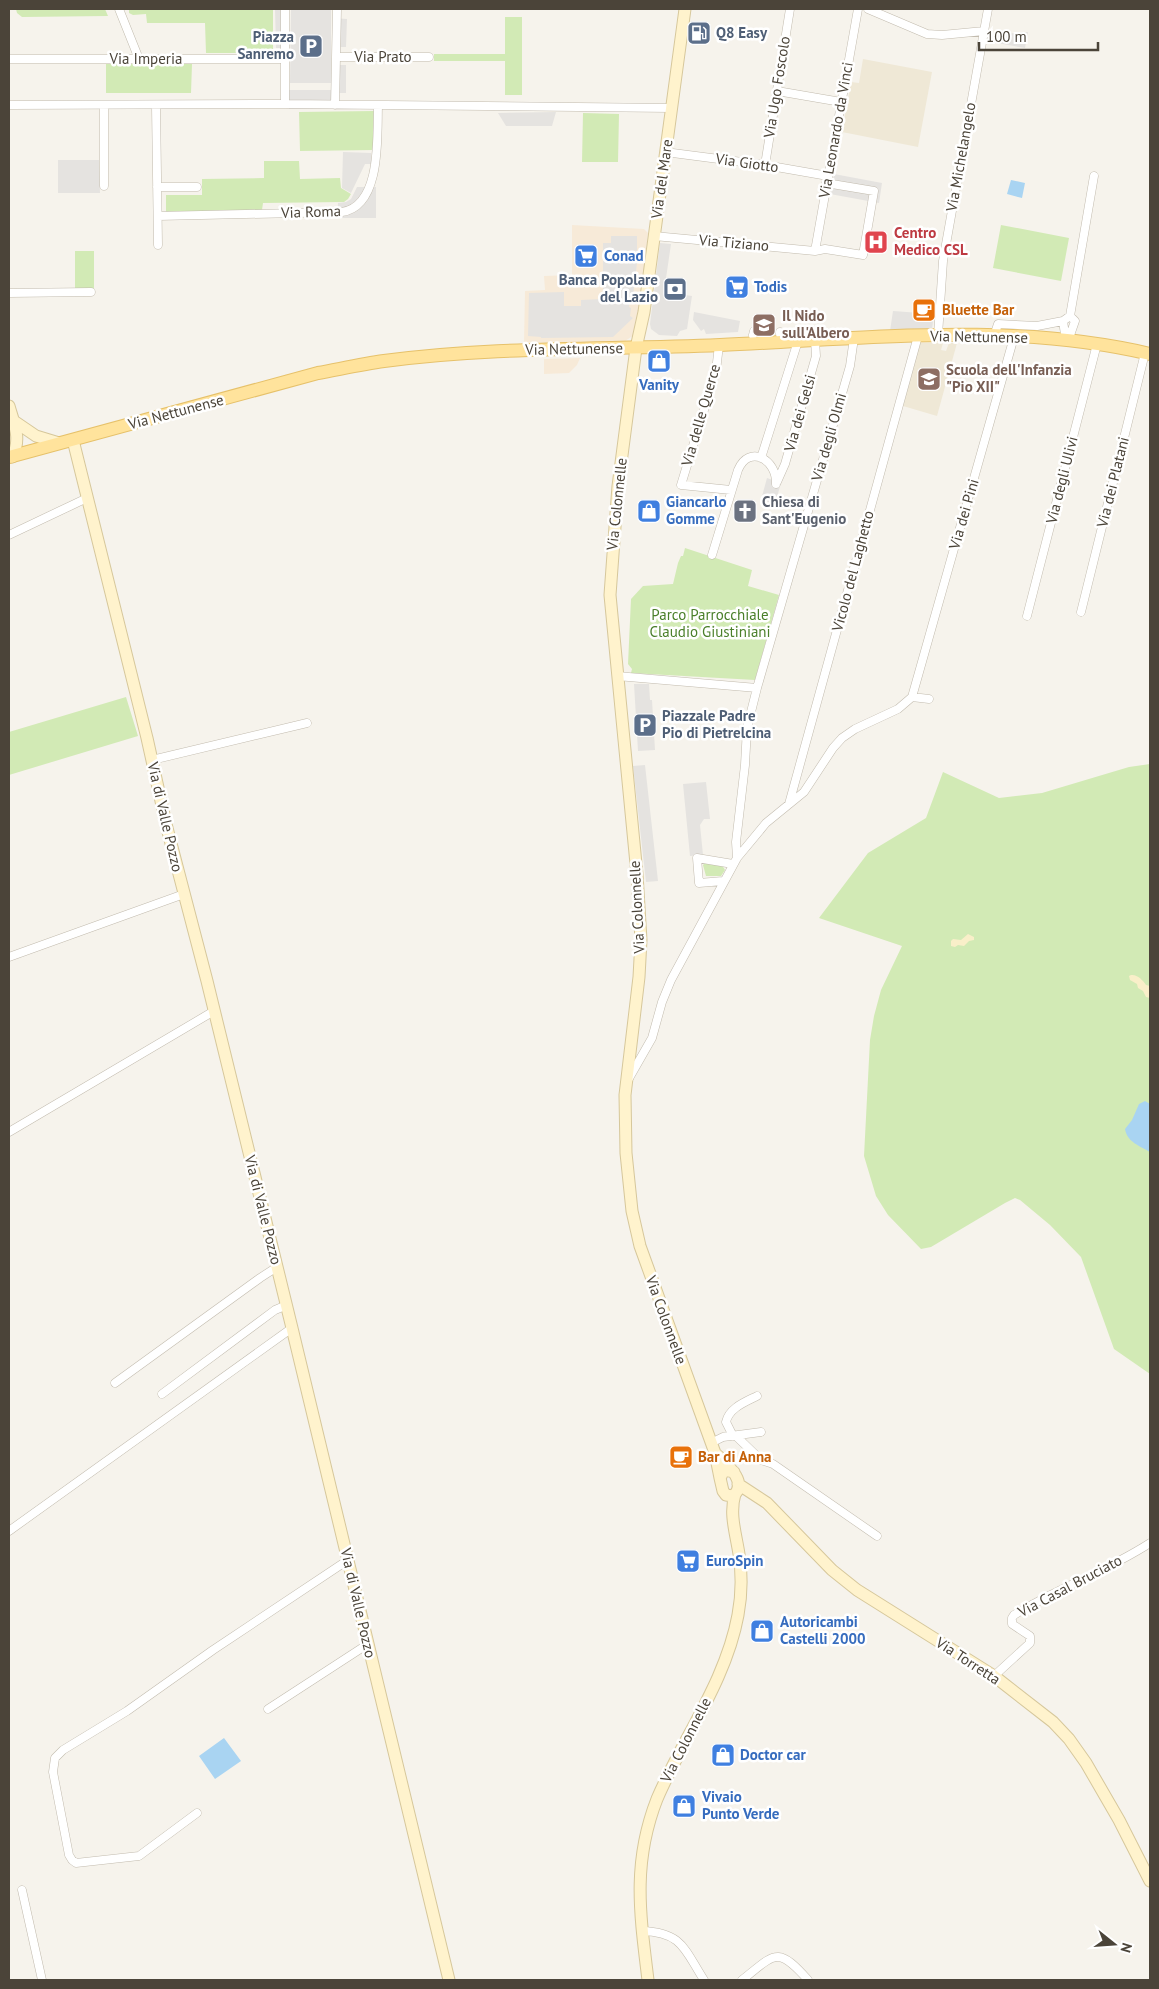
<svg xmlns="http://www.w3.org/2000/svg" width="1159" height="1989" font-family="'PT Sans',sans-serif">
<rect width="100%" height="100%" fill="#f6f3ec"/>
<!-- commercial -->
<path fill="#f7ead8" d="M572,225L644,229L648,233L639,312L634,335L625,341L524,343L525,291L545,290L544,276L572,275Z
M580,358L577,365L569,373L544,374V359Z"/>
<!-- education -->
<path fill="#efe8d6" d="M863,59L932,72L918,147L842,132L851,82L859,83Z
M920,343H943L941,350L946,351L949,343H957L937,416L903,406Z"/>
<!-- green -->
<path fill="#d2eab5" d="M16,9H105L108,16L22,17L17,13Z
M129,9H273V53H206L205,23H147L146,14L133,15L129,13Z
M505,17H522V95H505V61H434V54H505Z
M106,64H192L191,93H106Z
M374,111L375,150L300,151L299,112Z
M583,113L619,114L618,162H582Z
M264,161H299L300,179L340,178L341,188L351,194L348,199L344,202L263,203L262,210L166,212V195H202V179L264,178Z
M1001,225L1069,238L1061,281L993,268Z
M75,251H94V289H75Z
M685,548L752,570L748,586L779,595L755,680L631,673L632,669L628,664L631,599L643,586L673,584L678,563L681,556H683Z
M126,697L138,736L9,775V732Z
M1150,764V1374L1114,1349L1081,1257L1050,1225L1020,1200L1015,1198L1005,1203L931,1247L921,1249L888,1215L876,1196L864,1156L870,1040L874,1016L881,990L902,946L819,918L868,853L926,818L943,772L999,798L1042,793L1129,767Z
M705,863L722,865L725,870L721,876H706L703,865Z"/>
<!-- sand -->
<path fill="#f9efc9" d="M968,934L974,937V940L969,941L964,946L958,945L955,947L951,946V941L953,939L961,940Z
M1131,975C1137,974 1143,980 1146,985L1150,986V998L1146,997L1143,991L1138,988L1137,984L1130,980L1129,976Z"/>
<!-- parking -->
<path fill="#e5e3e0" d="M275,9H287L288,48H276Z
M291,9H331V83H290Z
M333,18L347,19L346,47H332Z
M1028,32L1025,48L986,41L987,35Z
M333,65H346V93H333Z
M289,90H331V109H289Z
M556,112L552,126H506L498,113Z
M343,152L371,153V164H365L351,193L342,188Z
M58,160H99L100,193H58Z
M834,174L882,183L879,203L830,194Z
M357,187H376V218H337L338,203L346,202L351,199Z
M611,236H637V263L633,296H630L629,307L631,308L630,316L633,318L613,337L541,338V337L528,336L529,293L564,292V306H581V300L603,299V243H611Z
M660,243L671,244L664,292L692,296L687,329L680,331L677,336L659,335L651,329L650,324Z
M893,311L934,314L932,329L890,331Z
M694,312L740,321L738,332L706,334L704,329L701,331L693,320Z
M767,478L781,483L775,504L761,500Z
M634,684H649L650,700H652L655,750L638,751Z
M645,765L658,881L646,882L633,766Z
M706,782L710,819H704L700,825L703,855L690,856L683,784Z"/>
<!-- water -->
<path fill="#a9d4f2" d="M1011,180L1025,183L1022,198L1007,194Z
M1145,1101L1150,1104V1152C1140,1146 1127,1142 1125,1129L1132,1120L1139,1104Z
M224,1738L241,1761L215,1779L199,1756Z"/>
<g fill="none" stroke-linecap="round" stroke-linejoin="round">
<!-- street casing -->
<g stroke="#c2bbae" stroke-width="9">
<path id="street" d="M119,9L139,59
M285,9V104
M868,9L927,34L942,35L984,31
M336,57H429
M9,59H284
M777,91L841,102
M9,105L285,104L671,108
M104,105V186
M335,105L337,9
M156,106L158,245
M665,152L765,165L828,176
M765,165L790,9
M157,187H197
M158,216L342,212C382,206 377,135 378,105
M654,236L815,251L825,249L863,255L874,191L826,183
M815,251L858,9
M9,293L91,292
M1070,316L1094,176
M780,334V332
M753,335L754,331
M938,335L943,261L988,9
M994,336L998,324L1037,326L1063,321
M1066,341L1063,321L1070,316L1075,321L1068,341
M719,345L716,371L681,485L731,490
M761,458L798,341
M777,482L785,464L816,356L815,340
M9,535L87,498
M712,555L738,470C749,444 777,459 776,484
M1081,612L1145,353
M1027,616L1097,344
M617,676L757,688
M912,697L929,699
M152,760L307,723
M789,804L918,336
M737,858L736,842L745,765L747,728L757,688L850,366L854,338
M723,881L699,883L697,858L733,864
M9,957L184,894
M628,1080L652,1038L662,1002L671,980L737,858L766,823L804,792L833,748L842,738L855,729L898,709L912,697L1014,337
M9,1132L214,1011
M115,1383L260,1278L277,1267
M162,1394L275,1310L287,1305
M733,1436L726,1422C729,1408 745,1402 757,1396
M736,1436L761,1460L773,1464L877,1536
M711,1443L723,1437L761,1432
M9,1531L292,1328
M994,1676L1030,1643V1636L1012,1624V1618L1014,1615C1058,1588 1107,1571 1150,1543
M268,1709L368,1644
M197,1813L139,1856L76,1863L72,1860L69,1855L53,1772L55,1758L63,1750L127,1711L213,1650L348,1560
M22,1890L42,1980
M642,1931C683,1932 685,1951 704,1980
M742,1980C775,1954 777,1945 808,1980"/>
</g>
<!-- secondary casing -->
<g stroke="#d6c79b" stroke-width="13">
<path id="secondary" d="M685,9L644,312L636,348L618,486L610,595L637,874L641,940L639,977L625,1095L626,1153L632,1211L640,1246L715,1453L720,1478
M9,406C14,424 22,439 12,457L9,454
M14,421L36,436L59,443
M73,440L147,738L167,828L207,981L292,1328L449,1980
M715,1453C724,1462 750,1482 733,1496L726,1495L723,1491L720,1478L724,1470L734,1472
M738,1484L767,1503L832,1570L857,1590L994,1676L1053,1722L1069,1739L1086,1763L1119,1820L1150,1881
M648,1980C640,1914 632,1863 657,1799C683,1738 726,1681 738,1615C742,1594 742,1574 739,1554C736,1534 729,1514 735,1494"/>
</g>
<!-- primary casing -->
<g stroke="#e6c16a" stroke-width="14">
<path id="primary" d="M9,457L318,373C340,369 362,364 384,361C495,346 608,350 720,345C863,339 1009,321 1150,354"/>
</g>
<!-- street -->
<use href="#street" stroke="#fff" stroke-width="8"/>
<!-- secondary -->
<use href="#secondary" stroke="#fff3cd" stroke-width="11"/>
<!-- primary -->
<use href="#primary" stroke="#ffe39c" stroke-width="12"/>
</g>
<!-- icons -->
<defs>
<g id="fuel-square" transform="scale(1.25)"><rect x="-9" y="-9" width="18" height="18" rx="4" fill="#5c6f8a" stroke="#fff"/><path d="M-5.5-6h7V0h2V4h1.3V-2.5L3-4.5l.8-.8L6-3V5H2.5V1h-1V6h-7ZM-4.2-4.7v3.2H.2V-4.7Z" fill="#fff"/></g>
<g id="parking-square" transform="scale(1.25)"><rect x="-9" y="-9" width="18" height="18" rx="4" fill="#5c6f8a" stroke="#fff"/><path d="M-3.5-5.5H1a3.5 3.5 0 0 1 0 7H-1V5.5H-3.5ZM-1-3.4V-.6H.8a1.4 1.4 0 0 0 0-2.8Z" fill="#fff"/></g>
<g id="hospital-square" transform="scale(1.25)"><rect x="-9" y="-9" width="18" height="18" rx="4" fill="#e0444e" stroke="#fff"/><path d="M-5-5h3v3.5h4V-5h3V5h-3V1.5h-4V5h-3Z" fill="#fff"/></g>
<g id="supermarket-square" transform="scale(1.25)"><rect x="-9" y="-9" width="18" height="18" rx="4" fill="#3f7fe0" stroke="#fff"/><path d="M-6-5.5h2.5l.6 2H6L4.5 2H-2.5L-4.4-4H-6ZM-1.5 3.2a1.3 1.3 0 1 0 .1 0ZM3 3.2a1.3 1.3 0 1 0 .1 0Z" fill="#fff"/></g>
<g id="bank-square" transform="scale(1.25)"><rect x="-9" y="-9" width="18" height="18" rx="4" fill="#5c6f8a" stroke="#fff"/><path d="M-6-4H6V4H-6ZM0-2.3a2.3 2.3 0 1 0 0 4.6a2.3 2.3 0 1 0 0-4.6Z" fill="#fff"/></g>
<g id="cafe-square" transform="scale(1.25)"><rect x="-9" y="-9" width="18" height="18" rx="4" fill="#e8710a" stroke="#fff"/><path d="M-5.5-4.5H6V0H3Q3 3.5 0 3.5H-2.5Q-5.5 3.5-5.5 0ZM3-3.2v2h1.7v-2ZM-6 4.5H4V6H-6Z" fill="#fff"/></g>
<g id="school-square" transform="scale(1.25)"><rect x="-9" y="-9" width="18" height="18" rx="4" fill="#8d6e63" stroke="#fff"/><path d="M0-5L7-2L0 1L-7-2ZM-4 1L0 2.5L4 1V4Q0 6-4 4Z" fill="#fff"/></g>
<g id="shop-square" transform="scale(1.25)"><rect x="-9" y="-9" width="18" height="18" rx="4" fill="#3f7fe0" stroke="#fff"/><path d="M-5-2.5h2.3a2.7 3.5 0 0 1 5.4 0H5L5.5 6h-11ZM-1.5-2.5h3a1.5 2.3 0 0 0-3 0Z" fill="#fff"/></g>
<g id="church-square" transform="scale(1.25)"><rect x="-9" y="-9" width="18" height="18" rx="4" fill="#6b7280" stroke="#fff"/><path d="M-1.2-6h2.4v3.5h3.3v2.4h-3.3V6h-2.4V-.1h-3.3v-2.4h3.3Z" fill="#fff"/></g>
</defs>
<g fill-rule="evenodd">
<use href="#fuel-square" x="699" y="33"/>
<use href="#parking-square" x="311" y="46"/>
<use href="#hospital-square" x="876" y="242"/>
<use href="#supermarket-square" x="586" y="256"/>
<use href="#supermarket-square" x="737" y="287"/>
<use href="#bank-square" x="675" y="289"/>
<use href="#cafe-square" x="924" y="310"/>
<use href="#school-square" x="764" y="325"/>
<use href="#shop-square" x="659" y="361"/>
<use href="#school-square" x="929" y="379"/>
<use href="#shop-square" x="649" y="511"/>
<use href="#church-square" x="745" y="511"/>
<use href="#parking-square" x="645" y="725"/>
<use href="#cafe-square" x="681" y="1457"/>
<use href="#supermarket-square" x="688" y="1561"/>
<use href="#shop-square" x="762" y="1631"/>
<use href="#shop-square" x="723" y="1755"/>
<use href="#shop-square" x="684" y="1806"/>
</g>
<g text-anchor="middle" stroke-width="5" stroke-linejoin="round" paint-order="stroke">
<!-- service labels -->
<g font-size="15" font-weight="bold" fill="#4e5e75" stroke="#fff" text-anchor="start">
<text x="716" y="38">Q8 Easy</text>
<text x="294" y="42" text-anchor="end">Piazza<tspan x="294" dy="17">Sanremo</tspan></text>
<text x="658" y="285" text-anchor="end">Banca Popolare<tspan x="658" dy="17">del Lazio</tspan></text>
<text x="662" y="721">Piazzale Padre<tspan x="662" dy="17">Pio di Pietrelcina</tspan></text>
</g>
<!-- street labels -->
<g font-size="15" fill="#4b4439" stroke="#fff">
<text x="383" y="62">Via Prato</text>
<text x="146" y="64">Via Imperia</text>
<text transform="translate(777 87) rotate(-81)" y="5">Via Ugo Foscolo</text>
<text transform="translate(836 130) rotate(-80)" y="5">Via Leonardo da Vinci</text>
<text transform="translate(961 157) rotate(-80)" y="5">Via Michelangelo</text>
<text transform="translate(747 163) rotate(8)" y="5">Via Giotto</text>
<text transform="translate(662 179) rotate(-82)" y="5">Via del Mare</text>
<text transform="translate(311 212) rotate(-2)" y="5">Via Roma</text>
<text transform="translate(734 243) rotate(5)" y="5">Via Tiziano</text>
<text transform="translate(979 337) rotate(1)" y="5">Via Nettunense</text>
<text transform="translate(574 349) rotate(-1)" y="5">Via Nettunense</text>
<text transform="translate(176 412) rotate(-15)" y="5">Via Nettunense</text>
<text transform="translate(800 413) rotate(-74)" y="5">Via dei Gelsi</text>
<text transform="translate(701 415) rotate(-74)" y="5">Via delle Querce</text>
<text transform="translate(829 437) rotate(-74)" y="5">Via degli Olmi</text>
<text transform="translate(1062 480) rotate(-76)" y="5">Via degli Ulivi</text>
<text transform="translate(1113 482) rotate(-76)" y="5">Via dei Platani</text>
<text transform="translate(617 504) rotate(-84)" y="5">Via Colonnelle</text>
<text transform="translate(964 514) rotate(-74)" y="5">Via dei Pini</text>
<text transform="translate(853 571) rotate(-75)" y="5">Vicolo del Laghetto</text>
<text transform="translate(165 817) rotate(77)" y="5">Via di Valle Pozzo</text>
<text transform="translate(637 907) rotate(-93)" y="5">Via Colonnelle</text>
<text transform="translate(263 1210) rotate(76)" y="5">Via di Valle Pozzo</text>
<text transform="translate(666 1320) rotate(70)" y="5">Via Colonnelle</text>
<text transform="translate(1070 1586) rotate(-28)" y="5">Via Casal Bruciato</text>
<text transform="translate(358 1603) rotate(77)" y="5">Via di Valle Pozzo</text>
<text transform="translate(968 1661) rotate(33)" y="5">Via Torretta</text>
<text transform="translate(686 1740) rotate(-63)" y="5">Via Colonnelle</text>
</g>
<!-- health labels -->
<g font-size="15" font-weight="bold" fill="#be3a42" stroke="#fff" text-anchor="start">
<text x="894" y="238">Centro<tspan x="894" dy="17">Medico CSL</tspan></text>
</g>
<!-- shop labels -->
<g font-size="15" font-weight="bold" fill="#366cbe" stroke="#fff" text-anchor="start">
<text x="604" y="261">Conad</text>
<text x="754" y="292">Todis</text>
<text x="659" y="390" text-anchor="middle">Vanity</text>
<text x="666" y="507">Giancarlo<tspan x="666" dy="17">Gomme</tspan></text>
<text x="706" y="1566">EuroSpin</text>
<text x="780" y="1627">Autoricambi<tspan x="780" dy="17">Castelli 2000</tspan></text>
<text x="740" y="1760">Doctor car</text>
<text x="702" y="1802">Vivaio<tspan x="702" dy="17">Punto Verde</tspan></text>
</g>
<!-- food labels -->
<g font-size="15" font-weight="bold" fill="#c56008" stroke="#fff" text-anchor="start">
<text x="942" y="315">Bluette Bar</text>
<text x="698" y="1462">Bar di Anna</text>
</g>
<!-- education labels -->
<g font-size="15" font-weight="bold" fill="#785e54" stroke="#fff" text-anchor="start">
<text x="782" y="321">Il Nido<tspan x="782" dy="17">sull'Albero</tspan></text>
<text x="946" y="375">Scuola dell'Infanzia<tspan x="946" dy="17">"Pio XII"</tspan></text>
</g>
<!-- worship labels -->
<g font-size="15" font-weight="bold" fill="#5b616d" stroke="#fff" text-anchor="start">
<text x="762" y="507">Chiesa di<tspan x="762" dy="17">Sant'Eugenio</tspan></text>
</g>
<!-- park labels -->
<g font-size="15" fill="#4a7f2a" stroke="#fff">
<text x="710" y="620">Parco Parrocchiale<tspan x="710" dy="17">Claudio Giustiniani</tspan></text>
</g>
</g>
<!-- border -->
<rect width="1159" height="1989" fill="none" stroke="#4b4439" stroke-width="20"/>
<!-- north arrow -->
<g transform="translate(1114 1944) rotate(107)" stroke="#ffffff" stroke-width="4" paint-order="stroke">
<path d="M0-4L9 19L0 12L-9 19Z" fill="#4b4439"/>
<text y="-8" font-size="14" font-weight="bold" text-anchor="middle" fill="#4b4439">N</text>
</g>
<!-- scale -->
<path d="M979 42v8h119v-8" fill="none" stroke="#4b4439" stroke-width="2.5"/>
<text x="986" y="42" font-size="15" fill="#4b4439" stroke="#ffffff" stroke-width="4" paint-order="stroke">100 m</text>
</svg>
